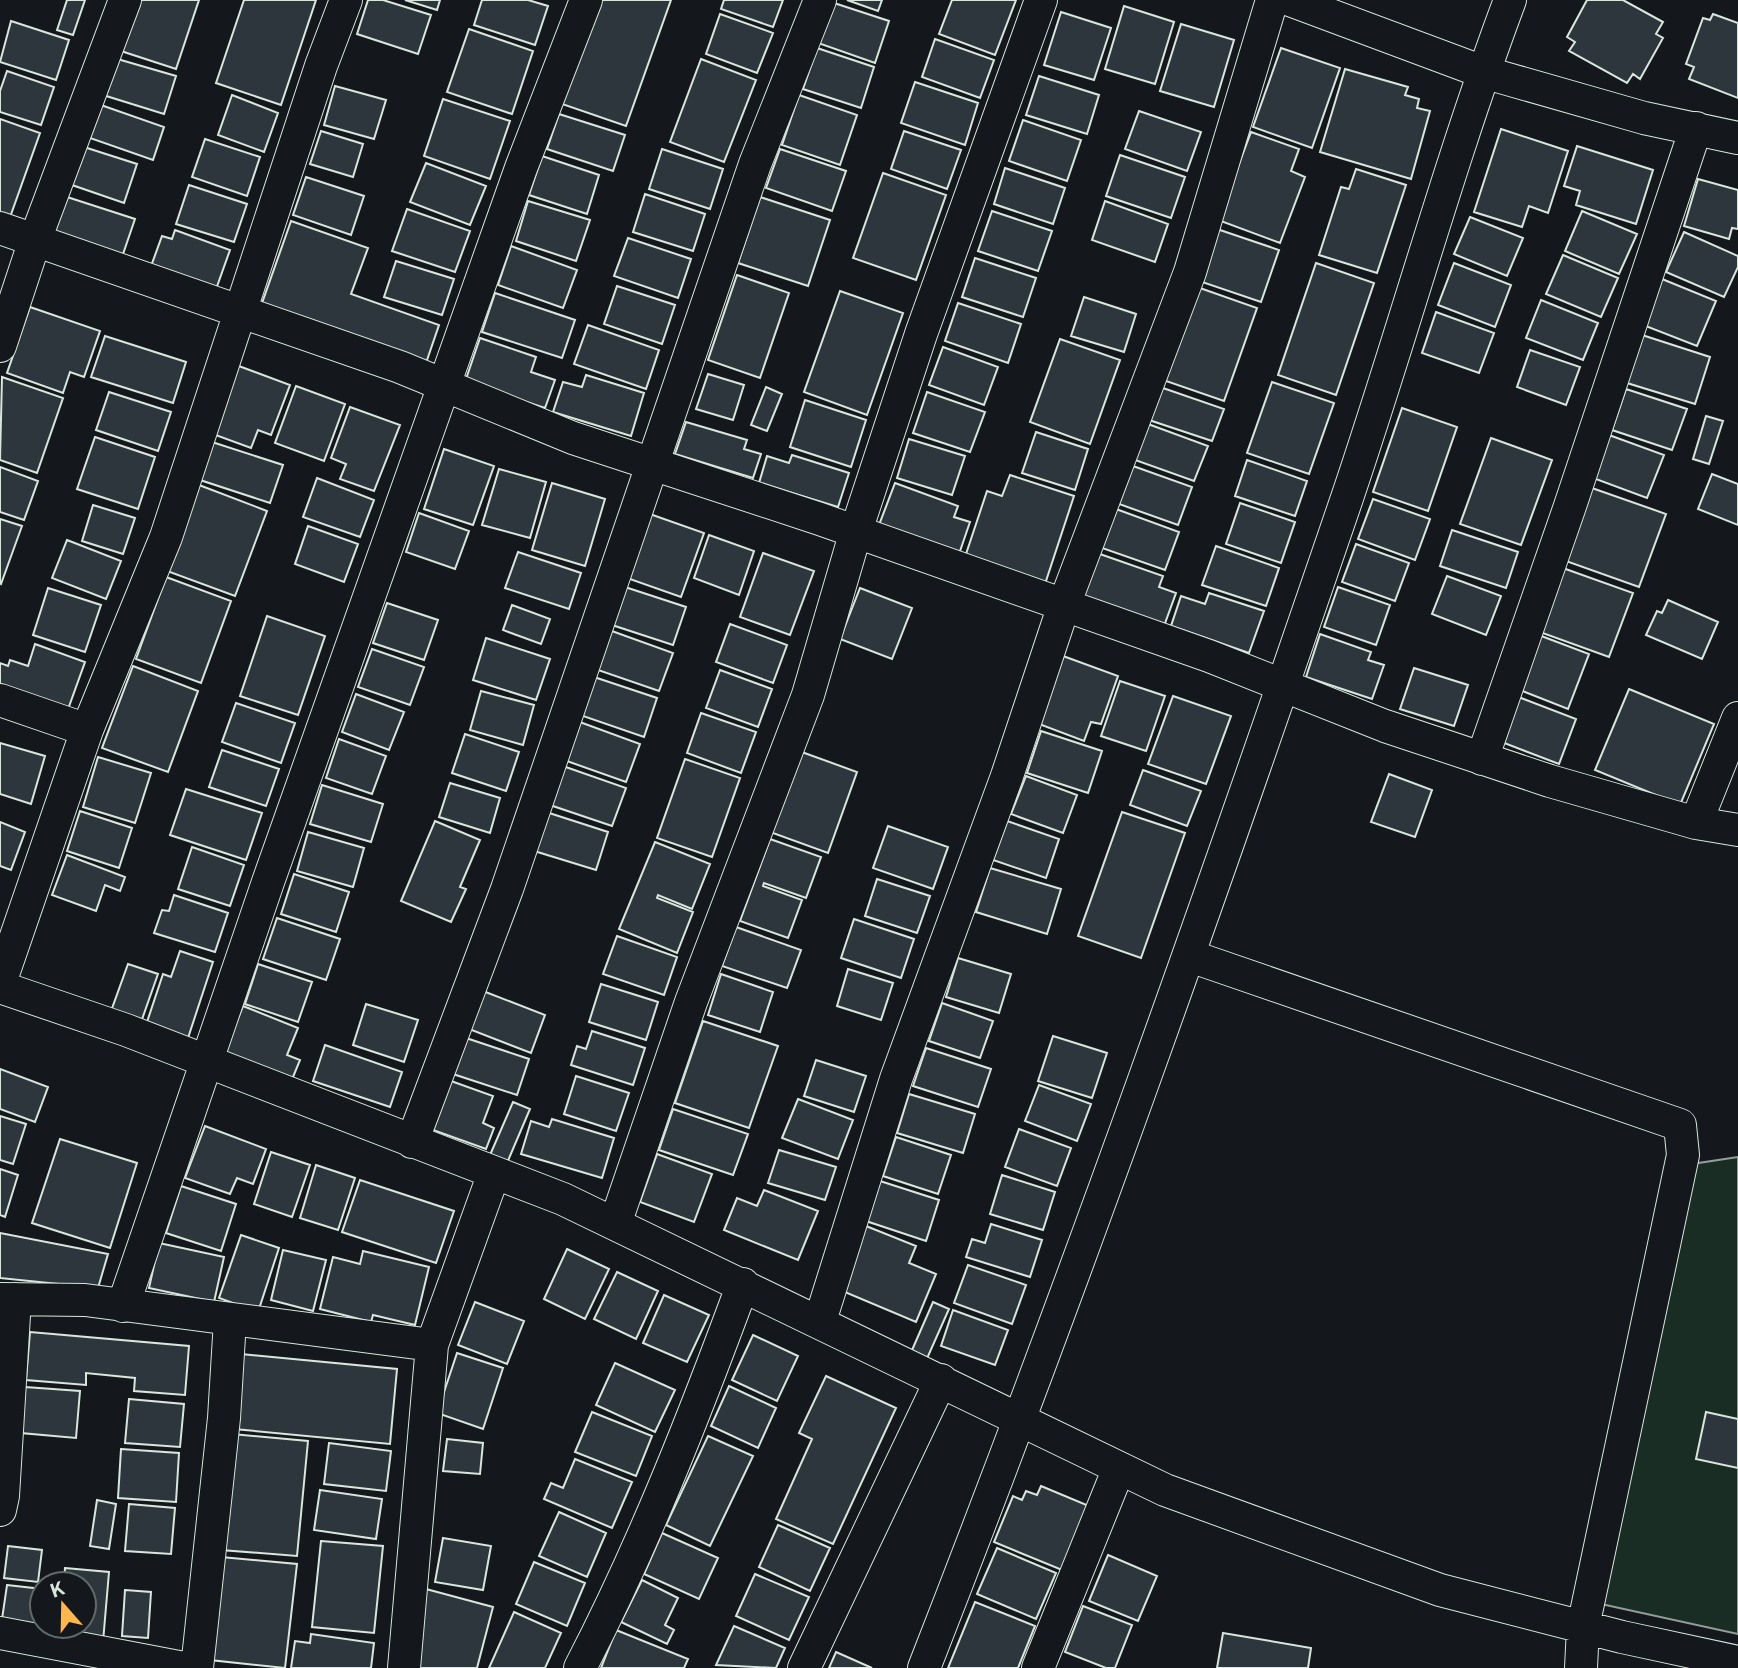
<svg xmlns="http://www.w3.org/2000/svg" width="1738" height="1668" font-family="'Public Sans',sans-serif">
<rect width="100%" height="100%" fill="#14181c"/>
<!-- green -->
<path fill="#1a2d24" stroke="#939e99" stroke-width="2" d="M1738,1157V1634L1601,1604L1692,1164Z"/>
<!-- building -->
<path fill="#2c363c" stroke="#d8e6dc" stroke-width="2" d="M67,0H85L73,35L57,30Z
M137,0H199L176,69L121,51Z
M244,0H316L281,105L216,83Z
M368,0H383L431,15L418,54L357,34Z
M405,0H440L437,10Z
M482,0H528L548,6L535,45L474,25Z
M599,0H671L626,126L562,104Z
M724,0H783L773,27L721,9Z
M847,0H882L878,11Z
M952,0H1016L995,55L939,34Z
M1587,0H1623L1663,22L1656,34L1663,38L1640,79L1633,74L1627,83L1569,51L1575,42L1567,37Z
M831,2L889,21L875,63L818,43Z
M1124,6L1174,22L1155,84L1105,69Z
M1061,12L1111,28L1094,80L1044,65Z
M720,14L773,33L757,73L706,54Z
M1713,14L1738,23V98L1689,79L1694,67L1686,64L1703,18L1710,20Z
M11,21L69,40L56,80L0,62Z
M1181,24L1234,40L1214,107L1160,91Z
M469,29L533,51L512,114L447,92Z
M935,39L994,60L980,98L922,77Z
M817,48L874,67L861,108L803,89Z
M1281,48L1340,68L1312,148L1253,127Z
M114,58L176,76L164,114L103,95Z
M701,59L756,80L724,162L670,142Z
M1345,69L1408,87L1405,95L1419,99L1417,108L1430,111L1411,179L1320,152Z
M7,71L54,87L41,125L0,112V91Z
M1039,76L1099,95L1087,134L1026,115Z
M915,82L978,103L965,145L901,123Z
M335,86L386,100L374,139L324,125Z
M232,95L278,113L264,152L218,135Z
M799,95L857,115L840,165L782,145Z
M443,99L510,121L490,179L424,156Z
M98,104L164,127L153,160L87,137Z
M1139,111L1201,132L1187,171L1125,149Z
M559,114L625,135L613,171L547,149Z
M0,119L40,133L9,220L0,217Z
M1023,120L1081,140L1067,181L1009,161Z
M1501,129L1568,151L1548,213L1529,206L1522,227L1474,212Z
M321,131L363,144L353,177L310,164Z
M904,131L961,150L947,189L891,169Z
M1251,132L1299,149L1291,171L1305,177L1280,243L1218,220Z
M205,139L260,157L247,196L192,177Z
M1577,146L1653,170L1636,224L1576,205L1580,191L1564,186Z
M84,147L137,164L124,203L72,185Z
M662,149L723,169L710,209L649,189Z
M780,149L846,171L832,211L766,188Z
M1120,155L1185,177L1171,218L1106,196Z
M542,156L599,175L587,214L529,195Z
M426,163L486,186L470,225L410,202Z
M1005,168L1065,188L1053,224L994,204Z
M1356,169L1406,185L1377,273L1319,255L1341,187L1349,189Z
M883,173L946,195L916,280L853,258Z
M306,177L364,196L351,235L293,215Z
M1698,179L1738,190V229L1732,228L1729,239L1684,226Z
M189,185L247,204L234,242L176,224Z
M645,194L705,214L693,251L633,232Z
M64,196L135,219L122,257L52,234Z
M760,197L830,220L808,286L738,263Z
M528,201L590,220L576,261L516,241Z
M1105,201L1168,224L1155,262L1092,240Z
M407,209L470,231L455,272L392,251Z
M992,211L1052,231L1038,271L978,251Z
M1582,211L1637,234L1619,274L1565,251Z
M1470,217L1523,238L1507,276L1454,254Z
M291,221L368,248L351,294L439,325L426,363L261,306Z
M1217,229L1279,250L1261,302L1199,281Z
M175,230L230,250L215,292L150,269L162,236L172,239Z
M1684,232L1738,256V267L1724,297L1666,272Z
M628,238L691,259L678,298L614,276Z
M511,246L577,270L563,308L498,285Z
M1563,255L1618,278L1601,317L1546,294Z
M975,258L1036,278L1023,317L962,297Z
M396,261L454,279L442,315L384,297Z
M1316,263L1374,283L1336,395L1278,375Z
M1454,263L1511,285L1495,327L1438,305Z
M737,275L789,293L760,378L708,360Z
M1662,279L1716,301L1697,346L1643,325Z
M617,286L675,305L662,344L604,324Z
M1197,287L1257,308L1224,401L1163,380Z
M840,291L903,313L867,415L804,392Z
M495,293L575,320L562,358L482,332Z
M1084,297L1136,314L1124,352L1071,336Z
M1541,300L1598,323L1583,360L1526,338Z
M958,303L1021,324L1008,363L945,341Z
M30,307L100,331L84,377L70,372L63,393L7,373Z
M1436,312L1494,333L1479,373L1422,353Z
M588,325L659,350L646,389L574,364Z
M1642,335L1710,357L1695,404L1627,383Z
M105,336L186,362L173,403L91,377Z
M480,338L536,357L531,372L555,380L545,408L465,382Z
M1060,339L1120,360L1090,444L1030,422Z
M943,347L998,367L984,405L929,385Z
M1530,350L1580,367L1566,405L1517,387Z
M236,365L290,385L271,435L258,430L251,448L210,433Z
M708,374L744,385L733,420L696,409Z
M586,375L644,393L631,436L553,412L563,382L582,387Z
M2,377L63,398L37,473L0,460Z
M1272,382L1334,403L1309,474L1247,453Z
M296,386L345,404L324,461L275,443Z
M766,387L782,394L767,431L751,425Z
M1160,387L1224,409L1212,441L1149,420Z
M1626,389L1687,409L1672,450L1612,430Z
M109,392L171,412L158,451L96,430Z
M927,392L985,412L970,452L913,433Z
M805,400L866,420L851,467L790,447Z
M350,407L400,425L374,491L340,479L346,464L331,458Z
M1402,408L1457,427L1428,511L1373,492Z
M1706,416L1723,421L1709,464L1693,459Z
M686,422L747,440L744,449L761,454L753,478L675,454Z
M1148,424L1208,446L1194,481L1135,460Z
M1036,432L1088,449L1075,490L1022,473Z
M1609,435L1664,455L1647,498L1593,478Z
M95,437L155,457L138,509L77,489Z
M1491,438L1552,460L1521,545L1460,524Z
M909,439L965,456L952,495L897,478Z
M212,442L283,465L270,503L200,480Z
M444,449L494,466L473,525L424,509Z
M792,455L849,473L838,507L759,483L767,456L789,463Z
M1247,460L1307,481L1295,516L1235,496Z
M1133,466L1192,487L1178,525L1119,504Z
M0,467L38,481L24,520L0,512Z
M499,469L546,482L530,538L482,525Z
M1712,474L1738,484V525L1698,509Z
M1010,475L1074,496L1045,584L965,557L987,491L1002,496Z
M317,478L374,500L360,537L303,517Z
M552,483L605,499L585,566L532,550Z
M895,483L958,506L954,517L970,522L959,554L879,525Z
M199,485L267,511L235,596L167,571Z
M1589,487L1666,514L1639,587L1563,560Z
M1373,499L1430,519L1415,560L1358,539Z
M1240,503L1295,522L1281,563L1226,544Z
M93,505L135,518L123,554L82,541Z
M1116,509L1179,532L1165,570L1102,548Z
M419,513L469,531L455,569L406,552Z
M647,513L704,533L681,597L624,577Z
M0,519L22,526L1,584L0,583Z
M308,526L358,544L344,582L295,564Z
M1452,530L1518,552L1506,588L1440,566Z
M709,535L754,551L739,595L694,578Z
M67,540L121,561L106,599L52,578Z
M1356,544L1409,563L1395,601L1342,582Z
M1216,546L1279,568L1266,606L1202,585Z
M518,552L581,573L569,609L505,588Z
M763,553L814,571L790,635L740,617Z
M1097,553L1163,576L1159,587L1176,593L1164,626L1082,597Z
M1560,567L1633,593L1609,657L1537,631Z
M1447,576L1501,596L1486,635L1432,614Z
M166,577L231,601L201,683L136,659Z
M625,587L686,607L673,645L612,625Z
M1338,587L1390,605L1376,645L1324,627Z
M48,588L101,605L85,652L33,635Z
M860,588L912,608L892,659L840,639Z
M1209,593L1264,611L1249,653L1171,626L1181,596L1205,604Z
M1668,600L1718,622L1702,659L1646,635L1657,611L1662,613Z
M387,603L438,620L424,660L373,643Z
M512,605L550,619L541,644L503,630Z
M267,616L325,636L298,715L240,696Z
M730,624L787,645L773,683L716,662Z
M609,630L673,653L659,691L595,669Z
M1320,634L1371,652L1368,660L1384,665L1372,699L1306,677Z
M1536,634L1589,654L1568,709L1515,688Z
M486,638L550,659L536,700L473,680Z
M35,644L85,662L67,712L0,689V663L8,666L10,660L28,666Z
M372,649L424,667L410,705L358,687Z
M1063,656L1118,676L1101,724L1091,722L1084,741L1039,724Z
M133,666L198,691L168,772L102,748Z
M1414,668L1468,685L1454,726L1400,709Z
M720,670L772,689L758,727L706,708Z
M594,677L657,698L644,737L580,715Z
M1120,681L1165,696L1146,751L1101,736Z
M1629,689L1714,724L1680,805L1595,770Z
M481,691L534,705L523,745L470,730Z
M356,694L404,712L389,750L342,732Z
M1173,696L1231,716L1206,784L1148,764Z
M1516,696L1576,719L1559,764L1499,741Z
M236,703L295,723L281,763L222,742Z
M701,713L756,732L741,773L687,753Z
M577,721L640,744L626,782L564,760Z
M1041,731L1102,751L1088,793L1027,773Z
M465,734L519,752L506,791L452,773Z
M339,739L386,756L372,794L326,778Z
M0,743L45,756L31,804L0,794Z
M222,750L279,769L266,806L209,787Z
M799,751L857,772L828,853L770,832Z
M98,757L151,773L135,823L83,807Z
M685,759L740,778L712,857L657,838Z
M560,765L626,788L612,826L547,804Z
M1143,770L1201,791L1187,826L1130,805Z
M1389,774L1432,790L1415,837L1371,822Z
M1026,776L1077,795L1063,833L1011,814Z
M450,783L500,798L490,833L439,817Z
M322,785L383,804L371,842L310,824Z
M186,789L262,813L246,860L170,835Z
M80,811L132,828L119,868L67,851Z
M543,811L608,832L596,870L531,850Z
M1122,812L1185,833L1141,958L1078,936Z
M435,821L480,840L460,887L466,889L451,922L401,901Z
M1007,821L1059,839L1046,878L993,860Z
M0,822L25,832L11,870L0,866Z
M888,826L948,847L933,889L873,868Z
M308,832L364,848L353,887L297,871Z
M770,839L821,857L806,898L764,883L763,886L802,900L788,938L740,921Z
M655,842L710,864L692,909L658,895L657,898L693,912L677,953L619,929Z
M192,847L244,865L230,906L178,889Z
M67,855L125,877L120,891L105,885L96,911L52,895Z
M990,868L1061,889L1047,934L976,912Z
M294,874L349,892L336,932L281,914Z
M877,879L930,896L917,933L865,916Z
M174,895L228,913L215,952L154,933L162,910L169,911Z
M277,918L340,939L326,980L263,959Z
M854,919L914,939L901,978L841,958Z
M736,927L801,950L787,988L722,966Z
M617,936L677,957L664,995L603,974Z
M180,951L213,962L187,1041L145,1028L163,974L171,977Z
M958,958L1011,974L999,1013L946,997Z
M128,964L158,974L140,1025L110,1014Z
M258,964L312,982L298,1022L245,1004Z
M848,969L893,983L881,1020L837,1006Z
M721,974L773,992L760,1032L708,1015Z
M601,984L658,1002L646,1040L589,1022Z
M483,991L545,1015L531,1053L469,1029Z
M942,1003L993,1021L980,1058L929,1041Z
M366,1004L418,1020L404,1062L353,1045Z
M243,1006L298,1028L287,1055L300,1060L291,1082L223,1055Z
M703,1021L778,1046L749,1128L675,1103Z
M592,1031L645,1048L633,1085L571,1065L577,1046L586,1049Z
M1053,1036L1107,1053L1092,1098L1038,1081Z
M466,1038L529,1059L517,1095L453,1074Z
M325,1045L402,1072L390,1107L313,1081Z
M926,1048L991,1069L978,1107L913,1086Z
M816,1060L866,1076L854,1112L804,1096Z
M0,1069L48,1087L35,1122L0,1109Z
M576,1076L629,1093L616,1131L564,1114Z
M451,1081L493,1096L483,1123L494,1128L486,1149L433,1130Z
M1039,1085L1091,1104L1077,1141L1025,1121Z
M909,1094L975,1114L963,1153L897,1133Z
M798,1099L853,1120L838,1159L782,1138Z
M513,1102L530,1109L507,1163L490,1155Z
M673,1109L748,1134L733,1175L659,1150Z
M0,1116L26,1124L13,1164L0,1160Z
M552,1119L614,1138L602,1178L521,1154L531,1121L549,1127Z
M205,1126L266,1149L253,1184L237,1178L230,1194L185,1178Z
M1019,1129L1071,1148L1057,1186L1005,1167Z
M896,1137L951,1155L938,1194L883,1176Z
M60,1139L137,1163L110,1248L32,1223Z
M779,1150L836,1167L825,1200L768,1183Z
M271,1152L310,1165L292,1217L254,1204Z
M657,1154L712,1174L694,1222L640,1202Z
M316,1165L355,1178L338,1230L300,1218Z
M0,1169L18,1175L5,1217L0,1215Z
M1002,1175L1055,1192L1043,1230L990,1214Z
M360,1180L454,1211L436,1263L342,1232Z
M880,1181L939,1200L926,1241L866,1221Z
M181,1186L236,1204L221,1251L166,1233Z
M764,1190L818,1211L798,1260L724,1230L737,1198L757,1206Z
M991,1224L1042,1240L1030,1277L966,1257L972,1239L985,1243Z
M866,1226L916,1246L909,1263L936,1274L916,1322L840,1290Z
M0,1233L108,1254L98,1288L0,1278Z
M241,1235L279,1248L258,1312L219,1298Z
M159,1243L224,1257L214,1302L149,1288Z
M567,1249L609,1269L585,1319L544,1299Z
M283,1250L326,1260L313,1311L271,1300Z
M363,1251L429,1267L415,1325L373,1315L371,1322L320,1309L333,1257L360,1264Z
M968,1265L1026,1285L1012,1324L954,1303Z
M617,1272L658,1291L636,1339L594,1319Z
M664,1295L709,1315L687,1362L643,1343Z
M475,1302L524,1321L507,1364L458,1345Z
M933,1302L949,1309L925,1363L909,1357Z
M953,1310L1008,1330L995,1365L941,1346Z
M30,1332L189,1346L185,1395L134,1391L135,1378L86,1373V1385L26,1380Z
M753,1335L798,1356L777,1401L732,1380Z
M457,1353L503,1368L483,1429L437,1413Z
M241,1354L397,1369L390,1444L234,1429Z
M615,1363L675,1390L655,1432L596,1405Z
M826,1376L896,1408L833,1544L776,1519L812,1439L799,1433Z
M729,1386L776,1408L758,1448L711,1426Z
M25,1387L80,1391L76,1438L21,1433Z
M129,1399L184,1404L180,1447L125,1443Z
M592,1412L652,1436L636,1476L575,1452Z
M1706,1412L1738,1419V1468L1696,1459Z
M232,1434L308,1441L297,1556L221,1550Z
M708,1436L753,1456L710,1546L666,1525Z
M447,1439L483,1443L480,1474L443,1471Z
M329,1443L391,1451L386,1491L324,1484Z
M121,1449L179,1453L176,1502L118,1498Z
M575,1459L632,1482L612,1528L544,1499L551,1483L563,1488Z
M1041,1486L1089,1506L1062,1570L994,1542L1013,1496L1022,1500L1026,1491L1037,1495Z
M320,1490L382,1499L376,1539L314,1530Z
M97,1500L116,1504L109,1549L90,1546Z
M129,1504L175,1508L171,1554L125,1551Z
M559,1512L606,1533L587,1577L539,1556Z
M778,1525L830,1548L810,1591L759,1567Z
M662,1533L718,1558L699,1599L644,1574Z
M443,1538L491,1546L483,1590L435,1582Z
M321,1541L383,1546L374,1633L312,1627Z
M8,1546L42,1550L38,1582L4,1578Z
M997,1548L1056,1573L1036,1619L977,1594Z
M1108,1555L1157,1576L1138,1621L1089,1601Z
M221,1557L297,1564L285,1668L210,1660Z
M534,1562L585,1583L567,1626L516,1604Z
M65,1568L109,1572L103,1642L59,1639L60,1626H84V1584H64Z
M755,1574L809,1597L789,1640L736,1616Z
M642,1580L678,1598L665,1625L674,1630L667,1644L621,1622Z
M7,1585L42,1589V1626H54L53,1634L1,1626Z
M426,1589L493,1607L477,1668H412Z
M125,1590L151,1592L148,1638L122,1636Z
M975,1602L1035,1626L1018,1668H948Z
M1083,1606L1132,1625L1115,1668H1106L1065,1652Z
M514,1612L561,1633L545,1668H489Z
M734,1626L785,1648L776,1668L716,1665Z
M616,1630L688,1659L684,1668H601Z
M1223,1633L1311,1648L1308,1668H1217Z
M311,1634L374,1643L371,1668H291L295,1641L310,1643Z
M836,1652L872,1668H829Z"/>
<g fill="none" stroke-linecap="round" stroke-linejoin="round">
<!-- street casing -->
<g stroke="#d8e6dc" stroke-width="34">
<path id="street" d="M1290,0L1483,72L1644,118L1738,138
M0,228L400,367L573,438L820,519L1209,656L1385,726L1550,781L1696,823L1738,830
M0,346L35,240L125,0
M0,700L87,730L166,537L321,66L346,0
M1482,759L1570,506L1696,128
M1696,823L1738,718
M1190,956L1680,1125L1683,1155L1583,1627L1581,1668
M0,983L87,730
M0,987L126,1030L563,1199L1165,1490L1440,1590L1622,1637L1738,1662
M412,1142L507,889L755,164L820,0
M615,1224L691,1002L808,695L856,531L921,334L1041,0
M0,1299L85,1300L432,1345L494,1173
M123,1306L268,882L521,168L586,0
M820,1321L896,1079L1007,776L1064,605L1190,272L1272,0
M0,1510L3,1496L15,1299
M0,1633L184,1668
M197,1668L224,1418L230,1320
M404,1668L432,1345
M580,1668C644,1545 695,1414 743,1284
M804,1668L941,1380
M924,1668C1075,1282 1213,891 1347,498C1403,333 1449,163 1510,0
M1038,1668L1119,1468"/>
</g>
<!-- street -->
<use href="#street" stroke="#14181c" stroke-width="32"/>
</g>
<!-- north arrow -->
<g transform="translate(63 1605) rotate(340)"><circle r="33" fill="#14181c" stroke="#626a69" stroke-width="2"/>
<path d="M0-5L12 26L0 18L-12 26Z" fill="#ffb74d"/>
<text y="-10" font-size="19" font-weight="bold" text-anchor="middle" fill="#d8e6dc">K</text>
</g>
</svg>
